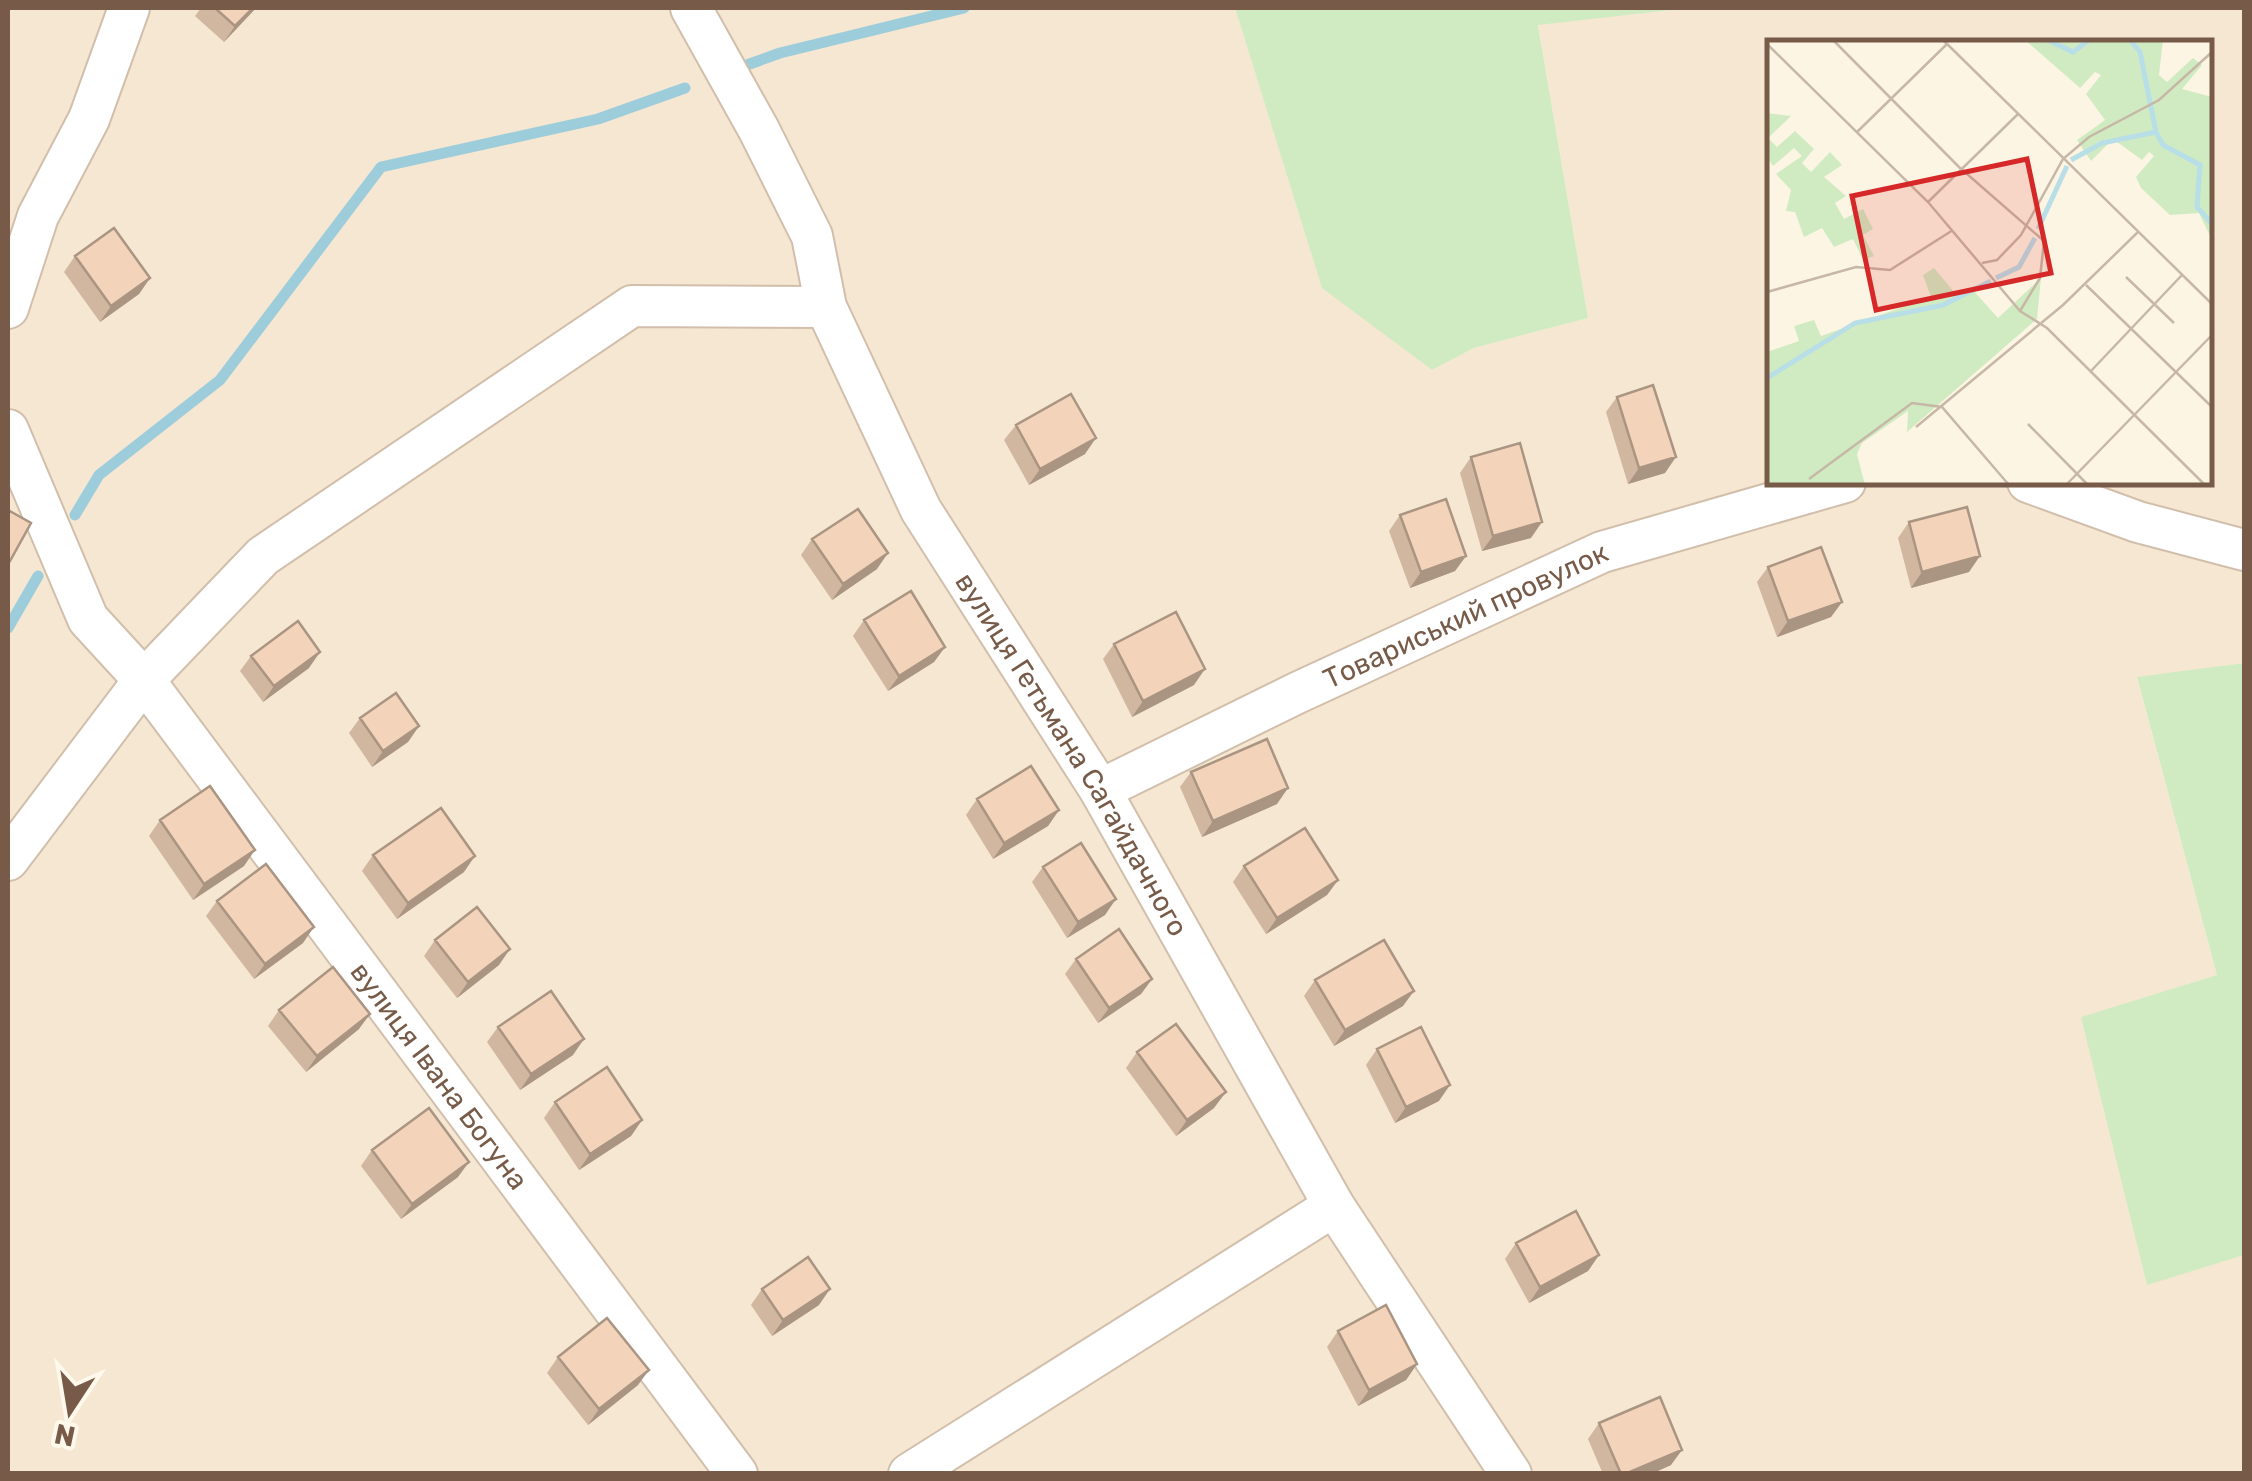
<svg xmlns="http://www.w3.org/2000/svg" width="2252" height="1481" font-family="Rubik,sans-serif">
<rect width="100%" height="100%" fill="#fdf5e4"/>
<!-- residential -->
<path fill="#f5e7d2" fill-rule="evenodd" d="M8,8H1235L1322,287L1432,370L1474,348L1588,318L1538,24L1689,8H2244V663L2137,678L2217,975L2082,1017L2147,1284L2244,1255V1473L8,1474ZM1770,42H2210V482H1770Z"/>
<!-- green -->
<path fill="#d0ebc2" d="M1235,8H1689L1538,25L1588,318L1474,348L1432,370L1322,288Z
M2244,663V1255L2147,1285L2081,1017L2217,975L2137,677Z"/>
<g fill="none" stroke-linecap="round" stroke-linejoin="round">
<!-- stream -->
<path stroke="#9dcdda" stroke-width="11" d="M744,66L780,53L964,8
M75,515L99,475L220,380L381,167L598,119L685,88
M8,628L38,576"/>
<!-- minor casing -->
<g stroke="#d1bfac" stroke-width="44">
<g id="minor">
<path id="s1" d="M691,8L759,130L812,236L826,307L921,510L1100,790L1334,1206L1511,1474"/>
<path d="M8,308L38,216L89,119L129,8"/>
<path id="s2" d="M8,430L88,619L144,680L737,1474"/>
<path d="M2028,482L2138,522L2244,550"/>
<path id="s3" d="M1100,790L1297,693L1602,552L1845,482"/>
<path d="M8,860L144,680L263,556L632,306L826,307"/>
<path d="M909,1474L1334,1206"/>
</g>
</g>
<!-- minor -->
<use href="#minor" stroke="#fff" stroke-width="40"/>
</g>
<!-- wall -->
<path fill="#d1b6a0" d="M201,8H256L224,42L195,16Z
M75,256L150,278L139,294L100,322L64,272Z
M1617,397L1665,473L1628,484L1606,412Z
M1016,425L1085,454L1029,485L1004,440Z
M1471,457L1531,538L1482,551L1460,473Z
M1400,515L1466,556L1455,571L1410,588L1389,531Z
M1909,522L1969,572L1911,588L1898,538Z
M812,539L877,569L832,600L801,555Z
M1768,567L1842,602L1831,617L1777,637L1757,582Z
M864,620L945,647L934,662L888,691L853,636Z
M1114,644L1194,685L1132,717L1103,659Z
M251,656L309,668L263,702L240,671Z
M360,718L419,726L408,742L372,767L349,733Z
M1191,772L1277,804L1202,837L1180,787Z
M977,799L1059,810L1048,826L993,859L966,815Z
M160,820L244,866L193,900L149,836Z
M373,855L464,872L397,919L362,871Z
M1244,866L1338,880L1327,895L1266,934L1233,882Z
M1043,867L1105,915L1067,938L1032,882Z
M217,901L303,943L254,979L206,916Z
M435,940L499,965L457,998L424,956Z
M1076,959L1152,979L1141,994L1098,1023L1065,974Z
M1315,980L1403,1006L1334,1046L1304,996Z
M279,1010L359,1029L306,1072L268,1026Z
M498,1027L573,1055L520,1090L487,1042Z
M1377,1049L1439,1101L1395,1123L1366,1065Z
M1137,1052L1214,1108L1176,1136L1126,1068Z
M555,1102L642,1120L631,1136L579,1170L544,1118Z
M372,1150L458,1177L401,1219L361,1166Z
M1516,1243L1599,1255L1588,1271L1529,1303L1505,1259Z
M762,1289L819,1305L772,1336L751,1305Z
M1338,1331L1417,1364L1406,1380L1358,1406L1327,1347Z
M558,1357L638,1385L588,1425L547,1373Z
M1599,1423L1671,1465L1651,1474H1603L1588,1439Z"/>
<!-- shaded-wall -->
<path fill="#aa9482" d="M253,8H256L224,42L235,26Z
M150,278L139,294L100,322L111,306Z
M1096,438L1085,454L1029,485L1040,469Z
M1676,457L1665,473L1628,484L1639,468Z
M1542,522L1531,538L1482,551L1493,536Z
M888,553L877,569L832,600L843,584Z
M1466,556L1455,571L1410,588L1421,572Z
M1980,556L1969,572L1911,588L1922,572Z
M1842,602L1831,617L1777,637L1788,621Z
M945,647L934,662L888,691L899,676Z
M320,652L309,668L263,702L274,686Z
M1205,669L1194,685L1132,717L1143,701Z
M419,726L408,742L372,767L383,751Z
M1288,788L1277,804L1202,837L1213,821Z
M1059,810L1048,826L993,859L1004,843Z
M255,850L244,866L193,900L204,884Z
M475,856L464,872L397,919L408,903Z
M1338,880L1327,895L1266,934L1277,918Z
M1116,899L1105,915L1067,938L1078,922Z
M314,927L303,943L254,979L265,964Z
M510,949L499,965L457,998L468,982Z
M1152,979L1141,994L1098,1023L1109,1008Z
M1414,991L1403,1006L1334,1046L1345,1030Z
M370,1014L359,1029L306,1072L317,1056Z
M584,1039L573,1055L520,1090L531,1074Z
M1450,1085L1439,1101L1395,1123L1406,1107Z
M1226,1092L1214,1108L1176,1136L1187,1120Z
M642,1120L631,1136L579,1170L590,1154Z
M469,1162L458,1177L401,1219L412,1204Z
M1599,1255L1588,1271L1529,1303L1540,1287Z
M830,1289L819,1305L772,1336L783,1320Z
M1417,1364L1406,1380L1358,1406L1369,1390Z
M649,1370L638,1385L588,1425L599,1409Z
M1682,1450L1671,1465L1651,1474H1625Z"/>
<!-- building -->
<path fill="#f3d4ba" stroke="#aa9482" stroke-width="2.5" d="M215,8H253L235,26Z
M114,228L150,278L111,306L75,256Z
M1653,385L1676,457L1639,468L1617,397Z
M1071,394L1096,438L1040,469L1016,425Z
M1520,443L1542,522L1493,536L1471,457Z
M1446,499L1466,556L1421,572L1400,515Z
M1967,507L1980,556L1922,572L1909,522Z
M858,509L888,553L843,584L812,539Z
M8,510L31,523L10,561L8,559Z
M1821,547L1842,602L1788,621L1768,567Z
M911,591L945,647L899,676L864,620Z
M1176,612L1205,669L1143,701L1114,644Z
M298,621L320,652L274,686L251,656Z
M396,693L419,726L383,751L360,718Z
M1267,739L1288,788L1213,821L1191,772Z
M1031,766L1059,810L1004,843L977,799Z
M210,786L255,850L204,884L160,820Z
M441,808L475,856L408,903L373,855Z
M1305,828L1338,880L1277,918L1244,866Z
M1081,843L1116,899L1078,922L1043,867Z
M266,864L314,927L265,964L217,901Z
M477,907L510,949L468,982L435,940Z
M1119,929L1152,979L1109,1008L1076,959Z
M1384,940L1414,991L1345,1030L1315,980Z
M333,967L370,1014L317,1056L279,1010Z
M551,991L584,1039L531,1074L498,1027Z
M1176,1024L1226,1092L1187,1120L1137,1052Z
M1421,1027L1450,1085L1406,1107L1377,1049Z
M607,1067L642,1120L590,1154L555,1102Z
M429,1108L469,1162L412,1204L372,1150Z
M1576,1211L1599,1255L1540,1287L1516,1243Z
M808,1257L830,1289L783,1320L762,1289Z
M1386,1305L1417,1364L1369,1390L1338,1331Z
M607,1318L649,1370L599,1409L558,1357Z
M1660,1397L1682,1450L1625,1474H1621L1599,1423Z"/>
<g text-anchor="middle" stroke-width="10" stroke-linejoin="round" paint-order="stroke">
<!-- street labels -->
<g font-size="28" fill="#775b48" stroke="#fff8eb">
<text dy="10" stroke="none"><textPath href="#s3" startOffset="405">Товариський провулок</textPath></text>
<text dy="10" stroke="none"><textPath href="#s1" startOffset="842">вулиця Гетьмана Сагайдачного</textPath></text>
<text dy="10" stroke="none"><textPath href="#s2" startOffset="782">вулиця Івана Богуна</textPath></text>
</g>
</g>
<!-- overview -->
<g transform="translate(1767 40)">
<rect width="445" height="445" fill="#fdf5e4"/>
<path d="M258,0H396L392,35L400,42L426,18L435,25L415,49L445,57V200L432,173L403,175L374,148L369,137L387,116L382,112L375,120L346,99L324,121L310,100L338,80L319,54L334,35L328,32L313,48ZM0,73L24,76L1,98L10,107L28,91L47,109L35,123L44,132L63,112L75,125L57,137L79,156L68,163L77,179L96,169L106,189L96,195L107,216L96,220L86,199L67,207L55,188L37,197L28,172L19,171L24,150L9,134L35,116L27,108L6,126L0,117ZM167,228L188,253L206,250L231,278L274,238L270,279L140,392L141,371L95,403L90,414L98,445H0V312L32,301L27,286L47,280L54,296L164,257L156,235Z" fill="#d0ebc2"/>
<path fill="none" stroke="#b8dee7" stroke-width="5" d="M281,0L306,12L322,0M363,0L373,12L389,92L396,105L433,125L430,167L445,184M304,120L335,103L389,92M271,189L300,126M229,238L252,227L268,198M0,338L88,283L176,265L224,241"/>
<path fill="none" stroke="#c7b7a6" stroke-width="2.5" d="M66,0L192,127L277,201L273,238L253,271M176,0L445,264M0,4L161,162L253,271L280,288L438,445M90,92L180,4M161,162L251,74M215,223L230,220L254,195L296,119L322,97L392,60L445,12M359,237L407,283M319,245L445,367M0,252L89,227L123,230L186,190M323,332L415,235M261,384L321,445M149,387L296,265L371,192M42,439L145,363L175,367L242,445M299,445L445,295"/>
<path fill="#d62828" fill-opacity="0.15" stroke="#d62828" stroke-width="5" d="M260,119L284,233L109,270L85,156Z"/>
<rect width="445" height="445" fill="none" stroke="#775b48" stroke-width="5"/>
</g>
<!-- border -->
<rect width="2252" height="1481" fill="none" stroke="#775b48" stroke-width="20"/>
<!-- north arrow -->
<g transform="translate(70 1411) rotate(192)" stroke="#fff8eb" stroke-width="8" paint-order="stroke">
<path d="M0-8L18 38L0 25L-18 38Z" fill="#775b48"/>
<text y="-15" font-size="28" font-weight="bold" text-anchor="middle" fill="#775b48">N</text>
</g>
</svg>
